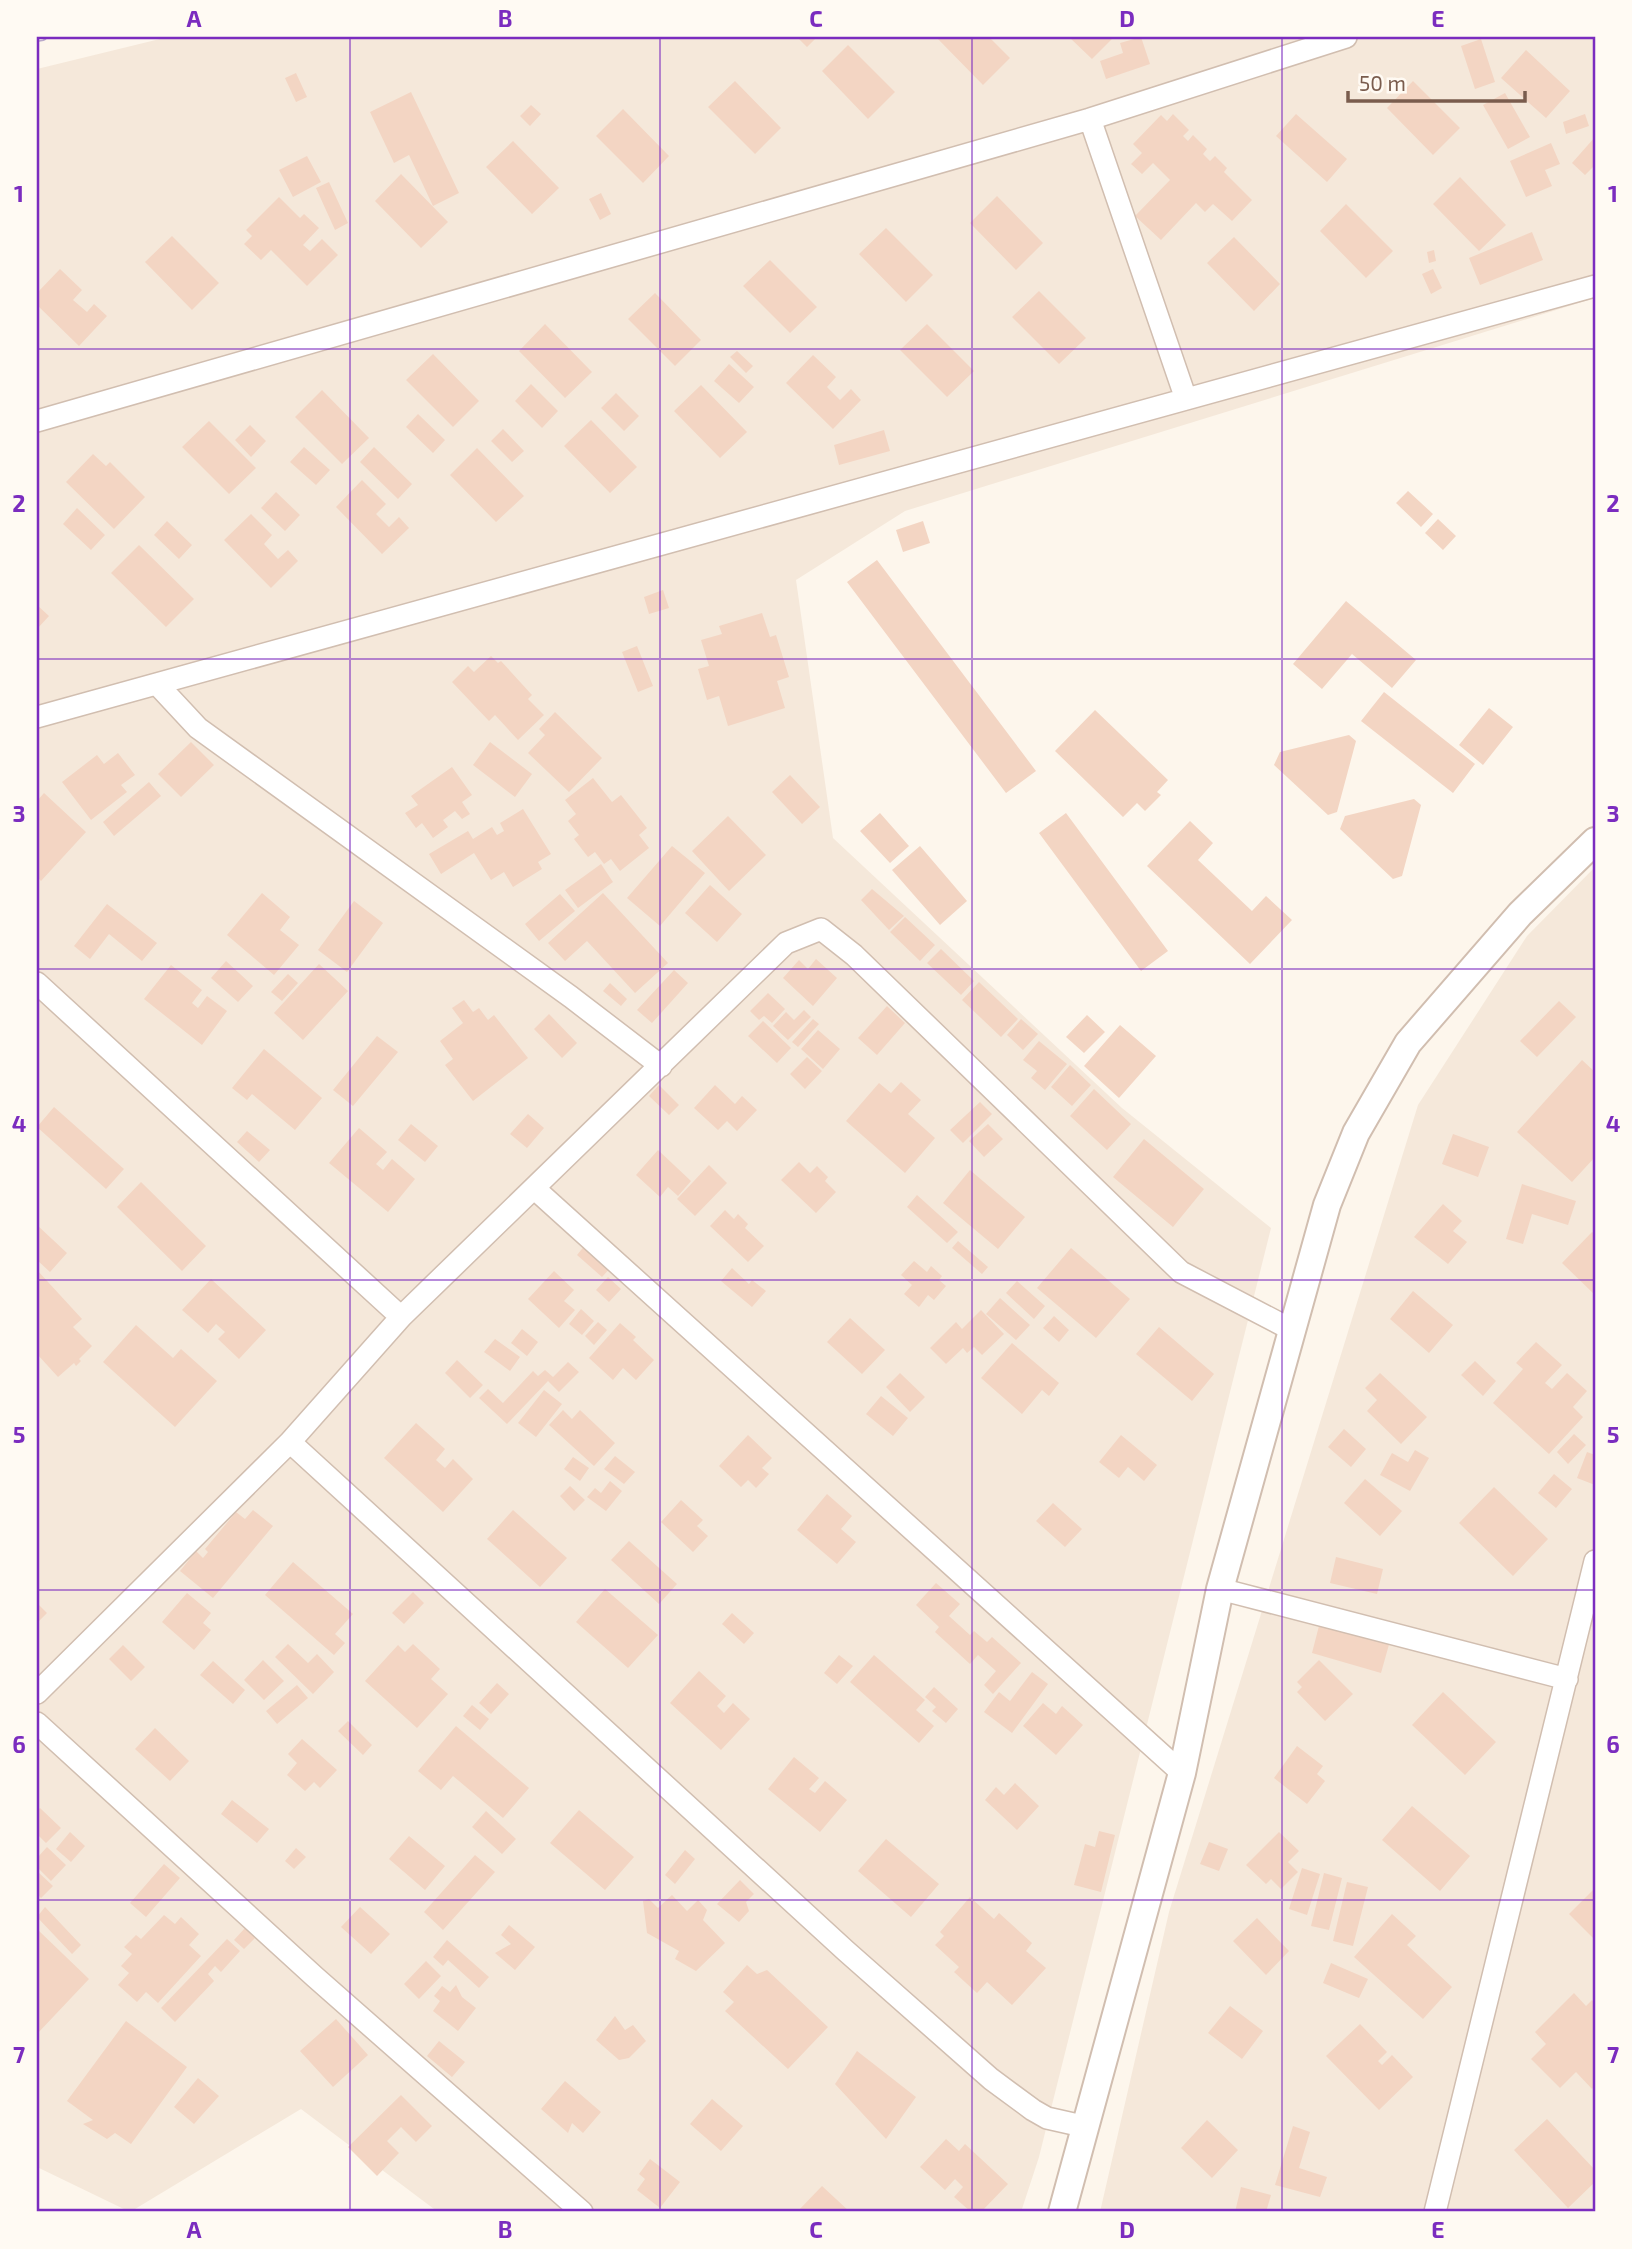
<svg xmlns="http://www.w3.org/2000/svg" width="1632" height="2249" font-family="'Exo 2',sans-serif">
<rect width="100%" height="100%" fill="#fdf6ec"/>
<!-- residential -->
<path fill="#f5e8da" d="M168,37H1595V298L905,511L796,580L833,838L1122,1108L1271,1228L1039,2157L1021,2212H438L301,2109L130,2212L37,2167V69Z
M1595,867V2212H1100L1169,1912L1418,1105L1527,936Z"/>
<!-- building -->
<path fill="#f3d5c3" d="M797,37H817L807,47Z
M936,37H989L1010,58L983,85Z
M1069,37H1114L1092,59Z
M1141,37L1150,64L1106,79L1100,61L1123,53L1120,43Z
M1481,39L1495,82L1475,89L1461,46Z
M848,45L895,92L868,119L822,71Z
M1526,50L1570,91L1546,118L1501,78Z
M296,73L307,97L296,102L285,78Z
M735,81L781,128L755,154L708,107Z
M1413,81L1460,128L1433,155L1387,108Z
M411,92L459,193L433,206L409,155L394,163L370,112Z
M1505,93L1530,137L1508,149L1483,105Z
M531,105L541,114L530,126L520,116Z
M623,109L669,156L643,183L596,136Z
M1173,114L1189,130L1183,136L1188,141L1193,135L1207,149L1203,154L1210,161L1215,156L1227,168L1224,172L1252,200L1232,221L1213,204L1205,212L1196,203L1161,240L1135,216L1170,180L1153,163L1142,174L1131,164L1142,153L1133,144L1161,115L1167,121Z
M1296,114L1347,159L1327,182L1276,136Z
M1585,114L1589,126L1566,134L1563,122Z
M1595,137V165L1585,175L1572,163Z
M513,141L559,188L532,214L486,167Z
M1551,143L1560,164L1545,170L1552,186L1526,197L1510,161Z
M307,156L321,182L293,197L279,170Z
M401,174L448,222L421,248L375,201Z
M1460,177L1506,225L1479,251L1433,204Z
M329,182L348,223L335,230L316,188Z
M601,193L611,214L600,220L589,199Z
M997,196L1043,243L1016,270L970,223Z
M279,197L300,218L304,214L319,228L303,245L310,251L322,239L338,255L307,286L271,250L261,260L244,244L252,236L246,230Z
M1346,204L1393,251L1366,278L1320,231Z
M886,228L933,275L906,302L859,254Z
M1532,232L1543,260L1480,285L1469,258Z
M172,236L219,283L192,310L145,262Z
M1234,237L1280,284L1254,311L1207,263Z
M1434,250L1436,261L1429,263L1427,252Z
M770,260L817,307L790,333L743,286Z
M60,269L82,290L73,300L87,312L94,304L107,316L79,346L37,305V293Z
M1433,269L1442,288L1431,294L1422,274Z
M1039,291L1086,338L1059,364L1012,317Z
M655,293L701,340L675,366L628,319Z
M545,324L592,372L565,398L519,351Z
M927,324L974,371L947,397L900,350Z
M737,351L753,366L746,373L730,357Z
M433,354L479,401L453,427L406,380Z
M813,355L836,377L827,387L840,400L851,389L861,400L833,429L786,383Z
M729,364L754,387L739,403L714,381Z
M531,384L558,411L542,428L515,401Z
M701,385L747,432L720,458L674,411Z
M322,390L369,438L342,464L295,417Z
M616,393L639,416L624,431L601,408Z
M418,414L445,440L433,453L406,427Z
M591,420L637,467L610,493L564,446Z
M209,421L256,468L229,494L182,447Z
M250,425L266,441L251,457L235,440Z
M503,429L524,451L512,462L491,441Z
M884,430L890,451L839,465L834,445Z
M304,447L330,470L316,485L290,462Z
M374,447L412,484L398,499L360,462Z
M477,448L524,496L496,522L450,475Z
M93,454L106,466L110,462L145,497L114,529L66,482Z
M362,480L386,504L376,514L389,527L399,517L409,528L382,554L336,507Z
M1408,491L1433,514L1421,527L1396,503Z
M276,492L300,515L285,531L261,508Z
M77,508L105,535L91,550L63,524Z
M251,514L272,535L264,544L278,559L288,550L298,561L271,588L224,540Z
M1438,519L1456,536L1443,550L1425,533Z
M167,521L192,545L179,559L154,535Z
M923,521L930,543L903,552L896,530Z
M139,545L194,599L166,627L111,573Z
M877,560L1036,771L1006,793L847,582Z
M663,590L669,608L649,614L644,597Z
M1346,601L1416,660L1392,688L1352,654L1322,689L1293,664Z
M37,605L49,616L37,629Z
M762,613L770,637L776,635L789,677L777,681L785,708L728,726L719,696L707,700L698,669L709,666L701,640L722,634L719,626Z
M637,646L653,686L638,692L622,652Z
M491,656L498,663L501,661L532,695L528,699L544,715L518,740L495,715L489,721L452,682L468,666L474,672Z
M1384,692L1475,764L1453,793L1361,721Z
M1489,708L1513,727L1483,765L1459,745Z
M1095,710L1168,780L1157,792L1161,795L1145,811L1137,803L1123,817L1055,751Z
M555,712L602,758L569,792L528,753L545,735L539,729Z
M1349,735L1356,741L1337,812L1328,815L1274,765L1280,752Z
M191,742L214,765L181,797L158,774Z
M490,742L532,774L515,797L473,765Z
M118,753L135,775L121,785L127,792L91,820L62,782L97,755L104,764Z
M452,767L472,795L462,802L470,814L462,819L455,811L443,820L448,827L433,838L422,823L416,828L405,813L418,805L411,796Z
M790,775L820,807L802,824L772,792Z
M593,778L612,802L621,795L647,828L639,835L649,848L620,871L611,859L604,864L595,852L588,857L574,839L579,835L568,821L576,814L565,800Z
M149,782L161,796L114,836L103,822Z
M44,793L86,832L41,881L37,877V801Z
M1414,799L1421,805L1402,876L1393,879L1340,829L1345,816Z
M523,809L551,854L538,862L542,869L513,887L504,872L491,880L474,853L441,874L429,854L468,831L473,839L492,827L497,835L504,831L500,823Z
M880,813L909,846L890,863L860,831Z
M1066,813L1168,951L1141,971L1039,833Z
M728,816L766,855L729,891L692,851Z
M1190,821L1213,843L1198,860L1252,911L1266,896L1292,920L1250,964L1147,866Z
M672,846L705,873L660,926L627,898Z
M920,846L967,901L940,925L892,870Z
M601,864L613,882L578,908L565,890Z
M710,885L742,914L717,942L685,913Z
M872,889L904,916L889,930L861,900Z
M262,893L290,917L280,930L299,945L274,975L227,935Z
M603,893L668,963L635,993L587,941L565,961L548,943Z
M560,894L575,911L539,941L525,924Z
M354,901L383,923L347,972L318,950Z
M107,904L157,943L142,961L109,934L90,959L74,946Z
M905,917L935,945L920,961L890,932Z
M941,949L974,981L961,995L927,963Z
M816,959L837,978L813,1006L783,978L799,960L808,969Z
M226,961L253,986L238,1002L211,978Z
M319,964L348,991L303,1040L274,1013Z
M171,965L202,990L192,1003L198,1008L207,996L227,1011L202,1045L144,999Z
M674,970L688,983L652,1023L637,1010Z
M288,974L298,983L282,1001L271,992Z
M979,982L1018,1019L1001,1037L962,1000Z
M610,983L627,999L621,1006L603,991Z
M768,993L785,1009L772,1023L764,1016L759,1020L750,1011Z
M464,1000L473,1012L479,1008L488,1020L494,1015L528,1058L473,1101L445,1065L453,1059L440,1041L463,1023L452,1008Z
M1559,1001L1576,1017L1537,1057L1520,1041Z
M887,1006L905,1023L877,1055L858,1038Z
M804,1010L811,1017L788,1040L773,1026L786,1012L794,1020Z
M549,1014L577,1043L562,1058L534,1029Z
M1087,1015L1105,1032L1084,1053L1066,1037Z
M813,1019L819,1024L798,1047L792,1042Z
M1021,1019L1038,1034L1023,1050L1007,1035Z
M763,1021L791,1048L777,1063L748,1036Z
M1120,1025L1156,1056L1119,1098L1084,1066Z
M818,1030L840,1049L823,1069L801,1049Z
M377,1036L398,1052L353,1106L333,1090Z
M1039,1041L1067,1064L1045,1090L1031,1078L1037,1071L1023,1060Z
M264,1049L322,1098L295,1130L252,1094L247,1100L232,1088Z
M807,1057L822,1071L805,1089L790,1074Z
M1582,1060L1595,1072V1157L1572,1182L1517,1132Z
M1070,1065L1091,1085L1072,1106L1051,1087Z
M901,1082L921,1100L908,1114L935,1138L905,1173L846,1121L879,1083L891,1093Z
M659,1085L679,1105L669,1115L649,1096Z
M715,1085L735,1104L742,1096L757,1110L737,1131L727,1121L718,1130L694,1108Z
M1094,1089L1131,1124L1107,1150L1070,1116Z
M980,1102L992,1114L963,1143L950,1130Z
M54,1107L124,1169L106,1189L37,1127Z
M528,1114L544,1128L527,1148L510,1134Z
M411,1124L438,1146L425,1162L398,1140Z
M988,1124L1003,1139L984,1157L969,1141Z
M359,1128L387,1152L376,1164L383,1170L392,1159L415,1179L388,1212L329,1163Z
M247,1131L270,1150L259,1162L237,1142Z
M1453,1134L1489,1147L1478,1177L1442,1164Z
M1144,1139L1204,1189L1173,1227L1113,1177Z
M658,1150L691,1181L678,1196L668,1187L660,1197L636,1175Z
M799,1162L810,1173L817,1166L828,1177L825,1181L836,1192L816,1213L781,1180Z
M709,1165L727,1183L695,1216L677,1199Z
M970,1170L1025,1217L998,1249L943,1203Z
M141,1182L206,1246L182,1271L117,1207Z
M1522,1184L1576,1201L1568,1225L1532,1214L1523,1244L1506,1239Z
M917,1195L958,1232L947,1243L907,1207Z
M1443,1204L1462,1221L1453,1231L1467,1242L1448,1264L1414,1237Z
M725,1210L734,1219L738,1214L748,1224L745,1228L764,1246L748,1262L710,1226Z
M37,1225L67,1253L50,1272L37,1260Z
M1592,1232L1595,1234V1295L1562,1263Z
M958,1241L988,1267L982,1274L952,1248Z
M586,1244L612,1266L602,1277L577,1255Z
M1071,1248L1130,1299L1096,1338L1037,1288Z
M914,1261L927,1272L931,1266L942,1276L939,1280L946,1286L934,1300L928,1295L919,1307L904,1294L912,1285L901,1275Z
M732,1268L749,1284L752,1280L766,1291L752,1307L721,1281Z
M37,1270L82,1319L73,1327L92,1346L79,1359L81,1361L76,1366L74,1363L58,1377L37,1354Z
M554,1271L574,1290L564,1301L575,1310L559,1328L528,1299Z
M608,1277L621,1289L609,1302L596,1290Z
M211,1279L266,1330L239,1359L218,1339L225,1332L216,1324L208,1333L182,1310Z
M1017,1281L1045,1306L1034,1319L1006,1293Z
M1413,1291L1453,1325L1429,1353L1390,1319Z
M1000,1298L1030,1325L1016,1340L986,1314Z
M581,1309L594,1321L582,1335L569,1324Z
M981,1310L1004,1334L982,1355L974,1347L967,1353L963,1348L946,1364L930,1348L956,1322L962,1329Z
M1054,1316L1069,1330L1059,1342L1043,1328Z
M850,1318L885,1350L862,1374L827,1342Z
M598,1322L607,1330L594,1345L585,1336Z
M620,1323L636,1337L633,1340L654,1360L636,1380L623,1368L613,1380L589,1358Z
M136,1325L173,1358L181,1349L217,1381L175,1427L103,1362Z
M1159,1327L1214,1374L1192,1401L1136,1354Z
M522,1329L538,1342L527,1356L511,1343Z
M495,1339L520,1357L510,1371L484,1352Z
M1536,1342L1562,1365L1545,1383L1552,1389L1567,1373L1587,1391L1573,1407L1583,1417L1549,1454L1493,1403L1523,1369L1516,1363Z
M1012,1343L1059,1383L1049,1396L1042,1390L1022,1414L981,1378Z
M457,1360L483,1385L470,1398L445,1373Z
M1475,1361L1496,1381L1483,1396L1461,1375Z
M568,1362L579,1372L559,1392L548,1381L507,1424L479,1398L488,1389L503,1403L533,1371L538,1376L545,1370L553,1377Z
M900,1373L925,1397L910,1412L886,1387Z
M1380,1373L1427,1417L1401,1444L1367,1411L1377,1400L1365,1388Z
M544,1390L562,1404L536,1437L518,1423Z
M881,1396L908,1418L893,1436L866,1414Z
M563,1410L572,1419L580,1410L615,1443L594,1466L549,1425Z
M416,1423L445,1449L436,1460L445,1468L453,1459L473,1479L443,1512L384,1458Z
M1344,1429L1366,1449L1351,1467L1328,1447Z
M1574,1434L1586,1445L1568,1464L1557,1452Z
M748,1435L772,1458L762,1468L769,1474L756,1488L748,1480L741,1487L719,1466Z
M1121,1435L1157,1465L1144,1481L1128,1467L1119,1478L1099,1462Z
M1415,1450L1429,1458L1410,1491L1380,1475L1392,1453L1408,1462Z
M1587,1452L1595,1455V1485L1577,1478Z
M615,1456L635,1472L624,1484L604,1469Z
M573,1457L589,1468L580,1481L564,1469Z
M1554,1474L1572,1489L1556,1508L1538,1493Z
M1365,1479L1402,1511L1380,1536L1344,1503Z
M610,1481L622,1491L606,1511L587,1497L595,1488L601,1493Z
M570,1486L585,1500L574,1511L560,1496Z
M1494,1487L1548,1539L1513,1576L1459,1523Z
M827,1494L852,1516L841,1529L856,1542L837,1564L797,1530Z
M681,1500L703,1520L697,1526L708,1536L693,1552L661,1522Z
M1053,1503L1082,1529L1065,1547L1036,1521Z
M253,1510L273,1526L213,1598L180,1571L196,1551L203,1558L208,1552L205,1549L236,1512L245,1519Z
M513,1510L567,1558L540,1587L487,1539Z
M629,1541L677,1584L659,1604L611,1560Z
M1336,1557L1383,1569L1377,1594L1330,1583Z
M293,1562L353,1614L335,1634L345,1643L334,1655L265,1595Z
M936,1583L960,1604L949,1616L970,1635L974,1631L987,1642L992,1637L1021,1663L993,1694L984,1685L996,1671L978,1655L970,1664L935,1632L939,1627L916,1605Z
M605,1589L658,1635L628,1668L576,1622Z
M413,1592L424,1603L404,1624L392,1613Z
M187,1593L211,1613L203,1623L211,1630L194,1650L162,1622Z
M37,1603L47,1613L37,1623Z
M732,1613L754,1633L744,1644L722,1624Z
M1320,1622L1390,1641L1381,1673L1312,1653Z
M288,1644L308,1663L317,1654L334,1672L313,1694L275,1657Z
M413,1644L440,1669L431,1679L448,1694L417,1728L365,1681L398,1645L405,1652Z
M123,1645L145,1667L131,1681L109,1659Z
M839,1655L853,1666L837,1684L824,1673Z
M874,1655L925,1700L916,1710L934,1726L919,1743L850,1682Z
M263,1660L284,1681L264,1700L244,1680Z
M1319,1660L1353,1694L1325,1721L1297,1692L1302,1687L1297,1682Z
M213,1661L245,1690L233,1704L200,1675Z
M699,1671L726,1696L717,1706L724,1713L733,1703L750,1719L721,1750L670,1703Z
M1032,1672L1048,1684L1012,1733L984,1712L999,1692L1010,1701Z
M497,1683L509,1694L491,1714L479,1703Z
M297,1685L308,1698L277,1724L266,1711Z
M934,1687L958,1709L946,1723L932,1711L936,1707L925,1697Z
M1443,1692L1496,1742L1465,1775L1412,1725Z
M1043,1703L1056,1714L1062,1706L1083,1725L1056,1755L1023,1726Z
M472,1705L489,1719L480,1730L463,1716Z
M348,1721L372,1745L363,1755L338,1731Z
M456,1726L529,1788L503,1818L453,1776L441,1790L418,1771Z
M155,1728L189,1761L170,1781L135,1749Z
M302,1739L337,1770L320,1788L314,1782L305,1791L287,1775L297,1763L288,1754Z
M1297,1746L1323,1766L1317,1774L1325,1781L1307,1804L1274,1778Z
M794,1757L819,1778L809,1789L815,1793L825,1781L847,1800L820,1832L768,1789Z
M1015,1783L1039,1806L1017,1830L985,1800L996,1787L1004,1795Z
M232,1800L269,1829L257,1843L221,1814Z
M1412,1806L1470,1856L1440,1891L1382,1840Z
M40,1808L61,1828L46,1843L37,1834V1811Z
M579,1810L634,1857L605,1890L550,1843Z
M486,1811L516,1839L502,1854L472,1827Z
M1099,1831L1115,1835L1101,1892L1074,1885L1085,1844L1095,1847Z
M70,1832L85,1846L71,1862L56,1849Z
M1279,1832L1299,1851L1288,1862L1298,1872L1281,1889L1271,1879L1266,1884L1246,1865Z
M409,1836L445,1866L425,1890L389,1859Z
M886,1839L939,1884L911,1917L858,1871Z
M1209,1842L1228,1849L1219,1871L1200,1864Z
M47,1847L66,1865L51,1881L37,1867V1858Z
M296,1848L306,1857L294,1869L285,1861Z
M685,1850L695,1859L675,1884L665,1875Z
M475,1855L495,1872L443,1930L424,1912Z
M164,1864L180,1878L146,1917L130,1903Z
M1302,1868L1320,1874L1307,1915L1289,1909Z
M37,1871L53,1886L41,1898L37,1894Z
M1324,1873L1342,1878L1329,1930L1311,1926Z
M740,1880L754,1894L746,1902L749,1911L739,1922L717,1904Z
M1347,1882L1368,1887L1353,1946L1333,1941Z
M1595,1888V1940L1569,1914Z
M672,1895L687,1911L698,1900L707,1910L703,1920L725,1943L696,1971L675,1959L679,1951L647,1933L643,1901L649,1899L658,1908Z
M970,1897L994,1919L999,1913L1032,1943L1026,1951L1046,1968L1012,2005L987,1982L977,1993L954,1972L959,1967L935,1945L944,1936L940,1932Z
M45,1907L81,1945L72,1954L37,1917Z
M360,1907L390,1934L371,1954L341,1927Z
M1392,1914L1416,1936L1407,1945L1452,1987L1423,2019L1354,1957Z
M164,1915L175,1924L181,1917L199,1934L189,1945L201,1956L158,2003L146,1992L137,2002L118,1985L129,1973L121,1966L132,1954L124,1947L136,1935L141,1939Z
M1257,1918L1289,1951L1266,1975L1233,1941Z
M509,1925L535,1947L515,1970L495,1953L511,1944L501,1935Z
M245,1928L255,1938L244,1949L234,1940Z
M37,1929L89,1979L37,2034Z
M227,1939L240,1951L221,1972L215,1966L208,1974L214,1981L175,2022L161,2008Z
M447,1940L489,1977L479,1988L448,1960L443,1966L433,1957Z
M426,1961L441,1976L419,1999L404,1984Z
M1331,1963L1368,1979L1359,1998L1323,1983Z
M747,1965L757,1974L767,1970L828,2027L788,2069L725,2011L734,2002L723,1992Z
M456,1985L462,1997L476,2008L458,2031L433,2011L440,2001L434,1996L442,1986L450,1992Z
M1574,1993L1586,2006L1592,2000L1595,2004V2086L1592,2089L1576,2072L1560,2088L1531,2059L1546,2044L1535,2032Z
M1230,2006L1263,2031L1242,2059L1208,2033Z
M615,2016L625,2030L633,2025L646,2041L629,2058L619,2060L596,2040Z
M336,2019L368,2055L333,2087L300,2051Z
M126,2021L187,2067L131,2144L115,2133L107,2139L83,2124L93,2120L67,2101Z
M1360,2024L1387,2052L1378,2061L1382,2065L1392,2055L1413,2077L1379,2110L1326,2056Z
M439,2041L465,2062L452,2077L427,2056Z
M857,2051L916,2097L886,2139L835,2084Z
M198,2078L219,2096L194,2124L174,2107Z
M565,2081L601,2112L583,2133L572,2123L568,2133L541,2109Z
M401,2095L432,2126L416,2142L401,2127L387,2141L399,2153L377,2176L348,2147Z
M712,2099L743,2126L721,2151L690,2124Z
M1547,2119L1595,2170V2182L1568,2208L1514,2150Z
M1207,2120L1238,2150L1212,2178L1181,2148Z
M1293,2126L1310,2132L1299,2168L1327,2177L1320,2197L1275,2185Z
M946,2139L959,2151L965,2144L1008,2184L981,2212H971L954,2197L963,2187L955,2179L945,2190L920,2167Z
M650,2159L680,2182L660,2208L637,2190L645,2179L639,2174Z
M822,2186L850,2212H797Z
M1241,2187L1271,2195L1266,2212H1235Z"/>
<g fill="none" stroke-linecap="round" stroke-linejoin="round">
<!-- minor casing -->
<g stroke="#d1beb0" stroke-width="24">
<path id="minor" d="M1090,119L1186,399
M37,421L1090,119L1346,37
M157,684L198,728L571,997L661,1066
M37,717L1595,286
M37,983L401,1317
M535,1189L1182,1773
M290,1442L846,1951L991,2079L1033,2110L1047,2118L1087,2127
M1220,1589L1567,1679
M37,1693L290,1442L401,1317L786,943L821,929L854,955L1181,1272L1294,1331
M37,1723L315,1977L582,2212
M1435,2212L1595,1561"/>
</g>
<!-- tertiary casing -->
<g stroke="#d1beb0" stroke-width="30">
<path id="tertiary" d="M1062,2212L1182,1773L1220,1589L1327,1205L1356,1133L1408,1043L1520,914L1595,841"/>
</g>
<!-- minor -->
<use href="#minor" stroke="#fff" stroke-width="21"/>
<!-- tertiary -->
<use href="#tertiary" stroke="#fff" stroke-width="26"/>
<!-- rail casing -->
<g stroke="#b9a8c9" stroke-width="8">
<path id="rail" d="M37,38L43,37"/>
</g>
<!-- rail -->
<use href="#rail" stroke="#fffaf3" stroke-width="5" stroke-dasharray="16" stroke-linecap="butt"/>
</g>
<!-- grid -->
<path fill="none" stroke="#7b2cbf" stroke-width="2" stroke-opacity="0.55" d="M350,37V2212M660,37V2212M972,37V2212M1282,37V2212M37,349H1595M37,659H1595M37,969H1595M37,1280H1595M37,1590H1595M37,1900H1595"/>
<!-- border -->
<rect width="1632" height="2249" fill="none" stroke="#fffaf3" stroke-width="77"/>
<!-- scale -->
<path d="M1348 91v10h177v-10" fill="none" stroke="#7a5c4d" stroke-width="3.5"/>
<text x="1359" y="91" font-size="21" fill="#7a5c4d" stroke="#fffaf3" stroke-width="5" paint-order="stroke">50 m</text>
<rect x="38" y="38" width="1556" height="2172" fill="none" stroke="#7b2cbf" stroke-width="2.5"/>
<g font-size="23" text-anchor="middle" font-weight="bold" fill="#7b2cbf">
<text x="194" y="27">A</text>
<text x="505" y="27">B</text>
<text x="816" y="27">C</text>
<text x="1127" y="27">D</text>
<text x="1438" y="27">E</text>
<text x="19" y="202">1</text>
<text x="1613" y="202">1</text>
<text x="19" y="512">2</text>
<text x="1613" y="512">2</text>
<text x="19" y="822">3</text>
<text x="1613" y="822">3</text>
<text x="19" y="1132">4</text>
<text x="1613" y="1132">4</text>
<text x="19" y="1443">5</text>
<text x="1613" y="1443">5</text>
<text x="19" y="1753">6</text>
<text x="1613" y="1753">6</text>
<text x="19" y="2063">7</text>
<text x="1613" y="2063">7</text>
<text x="194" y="2238">A</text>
<text x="505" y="2238">B</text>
<text x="816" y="2238">C</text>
<text x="1127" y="2238">D</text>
<text x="1438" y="2238">E</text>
</g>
</svg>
